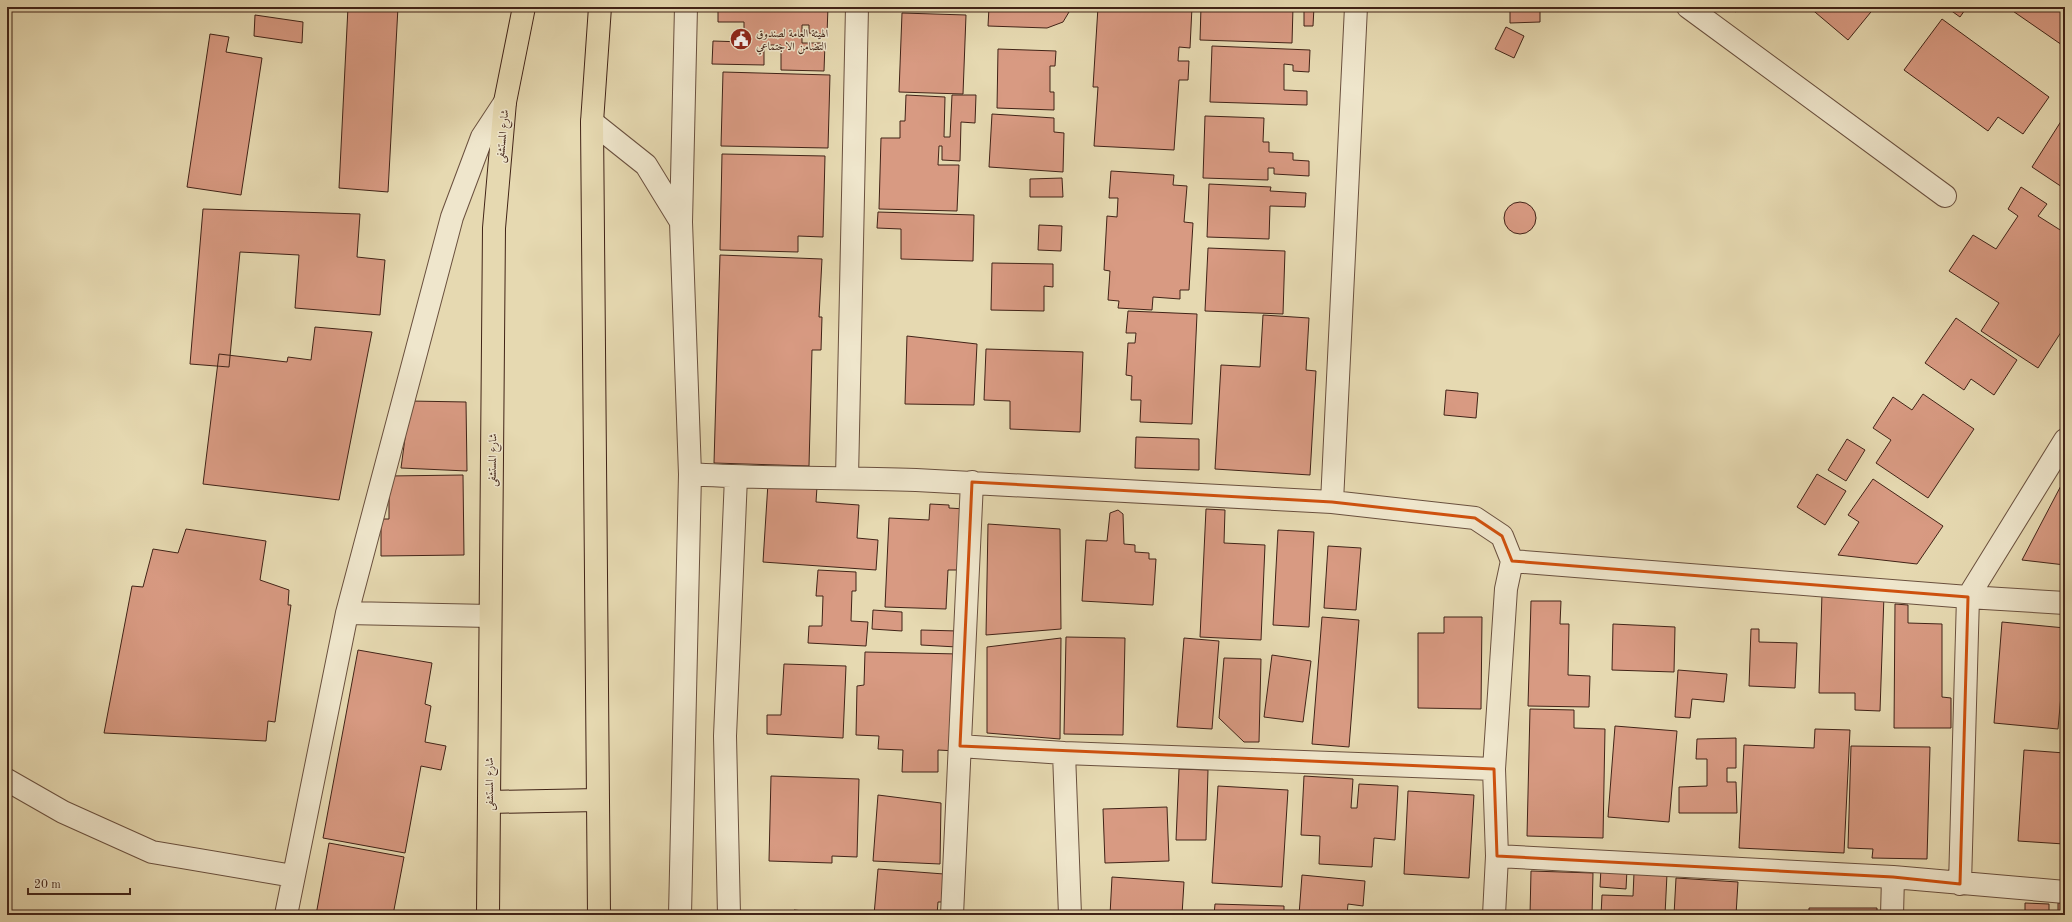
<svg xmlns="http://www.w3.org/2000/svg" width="2072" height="922" font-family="'Old Standard TT',Amiri,serif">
<rect width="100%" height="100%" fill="#e6d9b1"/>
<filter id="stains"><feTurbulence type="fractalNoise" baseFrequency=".005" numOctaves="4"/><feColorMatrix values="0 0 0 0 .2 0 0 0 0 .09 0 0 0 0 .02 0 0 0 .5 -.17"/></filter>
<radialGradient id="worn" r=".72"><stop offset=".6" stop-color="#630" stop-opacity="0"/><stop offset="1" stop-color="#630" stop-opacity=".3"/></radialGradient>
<!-- building -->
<path fill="#d89a82" stroke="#412317" d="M348,7H398L388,192L339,188Z
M718,7H828L827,34L809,33V25H802V43H825L824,71L781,70V45H764V65L712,64L713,41L744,42V22H718Z
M989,7H1072L1063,22L1047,28L988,26Z
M1098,7H1192L1190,48L1179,47L1178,61H1189L1188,80H1179L1174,150L1094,146L1098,87H1093Z
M1201,7H1293L1292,43L1200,40Z
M1304,7H1314L1313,26H1304Z
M1510,7H1540V22L1510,23Z
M1729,7H1740L1736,12Z
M1809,7H1875L1848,40Z
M1946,7H1967L1960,17Z
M2007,7H2065V41L2062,45Z
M902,13L966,15L963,94L899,92Z
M255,15L303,22L302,43L254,36Z
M1942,19L2049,97L2023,134L1998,117L1988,131L1904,70Z
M1506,27L1524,36L1514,58L1495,49Z
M210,34L229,37L226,52L262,58L241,195L187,187Z
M1212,46L1310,50L1309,72L1293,71V65L1284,64V90L1307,91V105L1210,102Z
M998,49L1056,51L1055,66H1050V92H1054V110L997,108Z
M723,72L830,75L828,148L721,146Z
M906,95L945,97L944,137H950L952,95H976L975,123L961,122L960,161L942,160V146H939L938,165H959L957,211L879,209L881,138H900V121H905Z
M992,114L1054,118V132L1064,133L1063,172L989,167Z
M2065,115V189L2032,167Z
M1205,116L1264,118L1263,142H1269V152L1293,153V160L1309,161V176L1274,174V168H1268V180L1203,178Z
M722,154L825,156L823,237L798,236V252L720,250Z
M1111,171L1174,175L1173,185L1187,186L1184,222L1193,223L1189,290H1180V299L1153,297L1152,310L1118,308L1119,301L1108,300L1110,271L1104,270L1107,216L1117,217L1118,198H1109Z
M1062,178L1063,197H1030V179Z
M1209,184L1271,187L1270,191L1306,193L1305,207L1270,206L1269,239L1207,237Z
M2021,187L2047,204L2038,216L2065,233V326L2038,368L1981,331L1999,303L1949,271L1973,235L1996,249L2018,216L2008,209Z
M1504 218a16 16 0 1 1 32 0a16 16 0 1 1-32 0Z
M203,209L360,214L357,257L385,260L380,315L295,308L299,255L240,252L229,367L190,364Z
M878,212L974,215L973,261L901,259V229L877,228Z
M1039,225L1062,226L1061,251L1038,250Z
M1208,248L1285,251L1283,314L1205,311Z
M720,255L822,259L819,317H822L821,350H812L809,466L714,463Z
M992,263L1053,264V287L1044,286V311L991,310Z
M1128,311L1197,314L1192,424L1140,422L1141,400H1131L1132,376L1126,375L1128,343H1135L1136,333H1126Z
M1263,315L1309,318L1306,370L1316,371L1310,475L1215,469L1221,365L1260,367Z
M1956,318L2017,360L1994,395L1971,379L1964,390L1925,363Z
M315,327L372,332L339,500L203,484L219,354L287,362L288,357L311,360Z
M907,336L977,344L974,405L905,404Z
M986,349L1083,352L1080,432L1010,429V401L984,400Z
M1446,390L1478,393L1476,418L1444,415Z
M1923,394L1974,429L1928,498L1876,463L1891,440L1873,428L1893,397L1912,410Z
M410,401L466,402L467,471L401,468Z
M1136,437L1199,439V470L1135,468Z
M1847,439L1865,450L1846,481L1828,470Z
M1817,474L1846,491L1825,525L1797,507Z
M463,475L464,555L381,556V519H389V476Z
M2065,478V565L2022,560Z
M1873,479L1943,526L1917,564L1838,555L1859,522L1848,515Z
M768,483L817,487L816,502L859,505L857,538L878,540L876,570L763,562Z
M930,504L949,505V508L965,509L962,570H948L946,609L885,607L889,518L929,520Z
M1206,509L1225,510L1224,543L1265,545L1261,640L1200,637Z
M1118,510L1123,514L1124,544L1135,545V552L1149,553V559H1156L1153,605L1082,601L1086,540L1107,541L1110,513Z
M988,524L1060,529L1061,629L986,635Z
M186,529L266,541L260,580L289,590L288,605H291L275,722L268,721L266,741L104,733L132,586L143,587L153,549L178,553Z
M1278,530L1314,532L1309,627L1273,625Z
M1328,546L1361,548L1356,610L1324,608Z
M818,570L856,572V591H852L851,621L868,622L866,646L808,643L809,626H822L823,596H816Z
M1822,593L1884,595L1880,711L1855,710V693H1819Z
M1531,601H1561L1560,624H1569L1568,675L1590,676L1589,707L1528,706Z
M1895,604L1908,605V623L1942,624V697L1951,698V728H1894Z
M873,610L902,612V631L872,629Z
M1322,617L1359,620L1349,747L1312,744Z
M1444,617H1482L1481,709L1418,708V633H1444Z
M2002,622L2065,628V650L2058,729L1994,723Z
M1613,624L1675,627L1674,672L1612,670Z
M1751,629H1759V642L1797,643L1795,688L1749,686Z
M921,630L958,631L957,647L921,645Z
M1066,637L1125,638L1123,735L1064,734Z
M1061,638L1060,739L987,733V647Z
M1184,638L1219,641L1212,729L1177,727Z
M358,650L432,663L425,704L431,706L425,742L446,746L441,770L421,766L405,853L323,838Z
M865,652L959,654L956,751L938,750V772H902L903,750L878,749L879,736L856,735L857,686L864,685Z
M1272,655L1311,661L1303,722L1264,717Z
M1224,658L1261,659L1259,742H1244L1219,718Z
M784,664L846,666L843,738L767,734V715H781Z
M1678,670L1727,674L1724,702L1692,699L1690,718L1675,717Z
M1530,709L1574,710V728L1605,729L1603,838L1527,836Z
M1615,726L1677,731L1669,822L1608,817Z
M1815,729L1850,730L1844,853L1739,848L1744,745L1814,748Z
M1736,738V768H1727V782H1736L1737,813H1679V787L1707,786V759H1696L1697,739Z
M1851,746L1930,747L1927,859L1872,858L1873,849L1848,848Z
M2024,750L2065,753L2064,844L2018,841Z
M1179,769L1208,770L1206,840H1176Z
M771,776L859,779L857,857L832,856V863L769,861Z
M1304,776L1353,779L1351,808H1357L1359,784L1398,786L1395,840L1374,838L1372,867L1319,864L1320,836L1301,835Z
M1218,786L1288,790L1282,887L1212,883Z
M1408,791L1474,795L1469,878L1404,874Z
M878,795L941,803L940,864L873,861Z
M1167,807L1169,861L1105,863L1103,809Z
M329,843L404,857L393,915H316Z
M1601,868L1627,870L1626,889L1600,887Z
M878,869L944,874L942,902H938L937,915H874Z
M1531,871L1593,873L1592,915H1530Z
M1634,873L1667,874L1665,915H1601L1602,895L1633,896Z
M1302,875L1365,881L1363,906L1348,904L1347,915H1299Z
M1112,877L1184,882L1182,915H1110Z
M1676,878L1738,882L1736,915H1674Z
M2025,903L2049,904V913H2058V903H2065V915H2025Z
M1215,904L1284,906V915H1214Z
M1809,908H1877V915H1809Z
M794,910L841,915H795Z"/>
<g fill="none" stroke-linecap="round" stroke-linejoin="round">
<!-- minor casing -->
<g stroke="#6a503e" stroke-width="24">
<path id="minor" d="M1688,7L1945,196
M592,122L646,165L681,222
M690,474C765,479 840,477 916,480C1054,486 1193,494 1332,502L1356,7
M847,478L857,7
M1332,502L1475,518L1502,536L1512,561L1968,597L2065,603
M347,613L490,616
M960,746L1064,753L1070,915
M1064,753L1494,769
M7,780L63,812L152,852L293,876
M1497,856L1893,877L2065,892
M1960,884L1968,597L2065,440
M286,915L347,613L452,217L482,137L505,102
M680,915L690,474L681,222L686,7
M729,915L725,736L736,477
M952,915L972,482
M1494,915L1497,856L1494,769L1506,589L1512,561
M1892,915L1893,877"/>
</g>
<!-- primary casing -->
<g stroke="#412317" stroke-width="24">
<path id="primary" d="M489,802L598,800
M488,915L494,228L505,102L524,7
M599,915L592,122L600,7"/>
</g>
<!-- minor -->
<use href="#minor" stroke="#efe6cc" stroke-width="22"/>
<!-- primary -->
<use href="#primary" stroke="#e6d9b1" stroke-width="22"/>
</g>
<!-- marked area -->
<path fill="none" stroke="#cf510e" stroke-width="3" stroke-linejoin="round" d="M972,482L1332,502L1475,518L1502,536L1512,561L1968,597L1960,884L1893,877L1497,856L1494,769L960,746Z"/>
<!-- icons -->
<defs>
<g id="civic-disc" transform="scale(1.15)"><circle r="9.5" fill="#8f2418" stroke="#efe6cc"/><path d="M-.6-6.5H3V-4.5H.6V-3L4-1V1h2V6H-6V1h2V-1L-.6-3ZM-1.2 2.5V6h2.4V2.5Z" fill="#fff"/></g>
</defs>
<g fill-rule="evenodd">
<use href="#civic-disc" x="741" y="39"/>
</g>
<g text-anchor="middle" stroke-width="3" stroke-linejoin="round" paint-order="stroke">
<!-- poi labels -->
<g font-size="11" fill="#412317" stroke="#efe6cc" text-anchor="start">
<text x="756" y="37">الهيئة العامة لصندوق<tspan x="756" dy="13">التضامن الاجتماعي</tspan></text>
</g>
<!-- street labels -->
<g font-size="11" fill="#412317" stroke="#efe6cc">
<text transform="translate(502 136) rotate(-85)" y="4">شارع المستشفى</text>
<text transform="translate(492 460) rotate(-89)" y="4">شارع المستشفى</text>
<text transform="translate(489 784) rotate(-90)" y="4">شارع المستشفى</text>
</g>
</g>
<!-- margin -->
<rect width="2072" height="922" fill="none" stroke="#e6d9b1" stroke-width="24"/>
<rect x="8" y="8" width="2056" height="906" fill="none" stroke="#412317" stroke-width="2"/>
<rect x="12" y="12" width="2048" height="898" fill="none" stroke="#412317"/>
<!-- scale -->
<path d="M28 888v6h102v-6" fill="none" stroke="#412317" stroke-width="2"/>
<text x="34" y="888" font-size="12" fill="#412317" stroke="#efe6cc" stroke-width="3" paint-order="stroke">20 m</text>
<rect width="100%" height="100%" filter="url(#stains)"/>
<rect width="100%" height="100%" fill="url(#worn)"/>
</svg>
